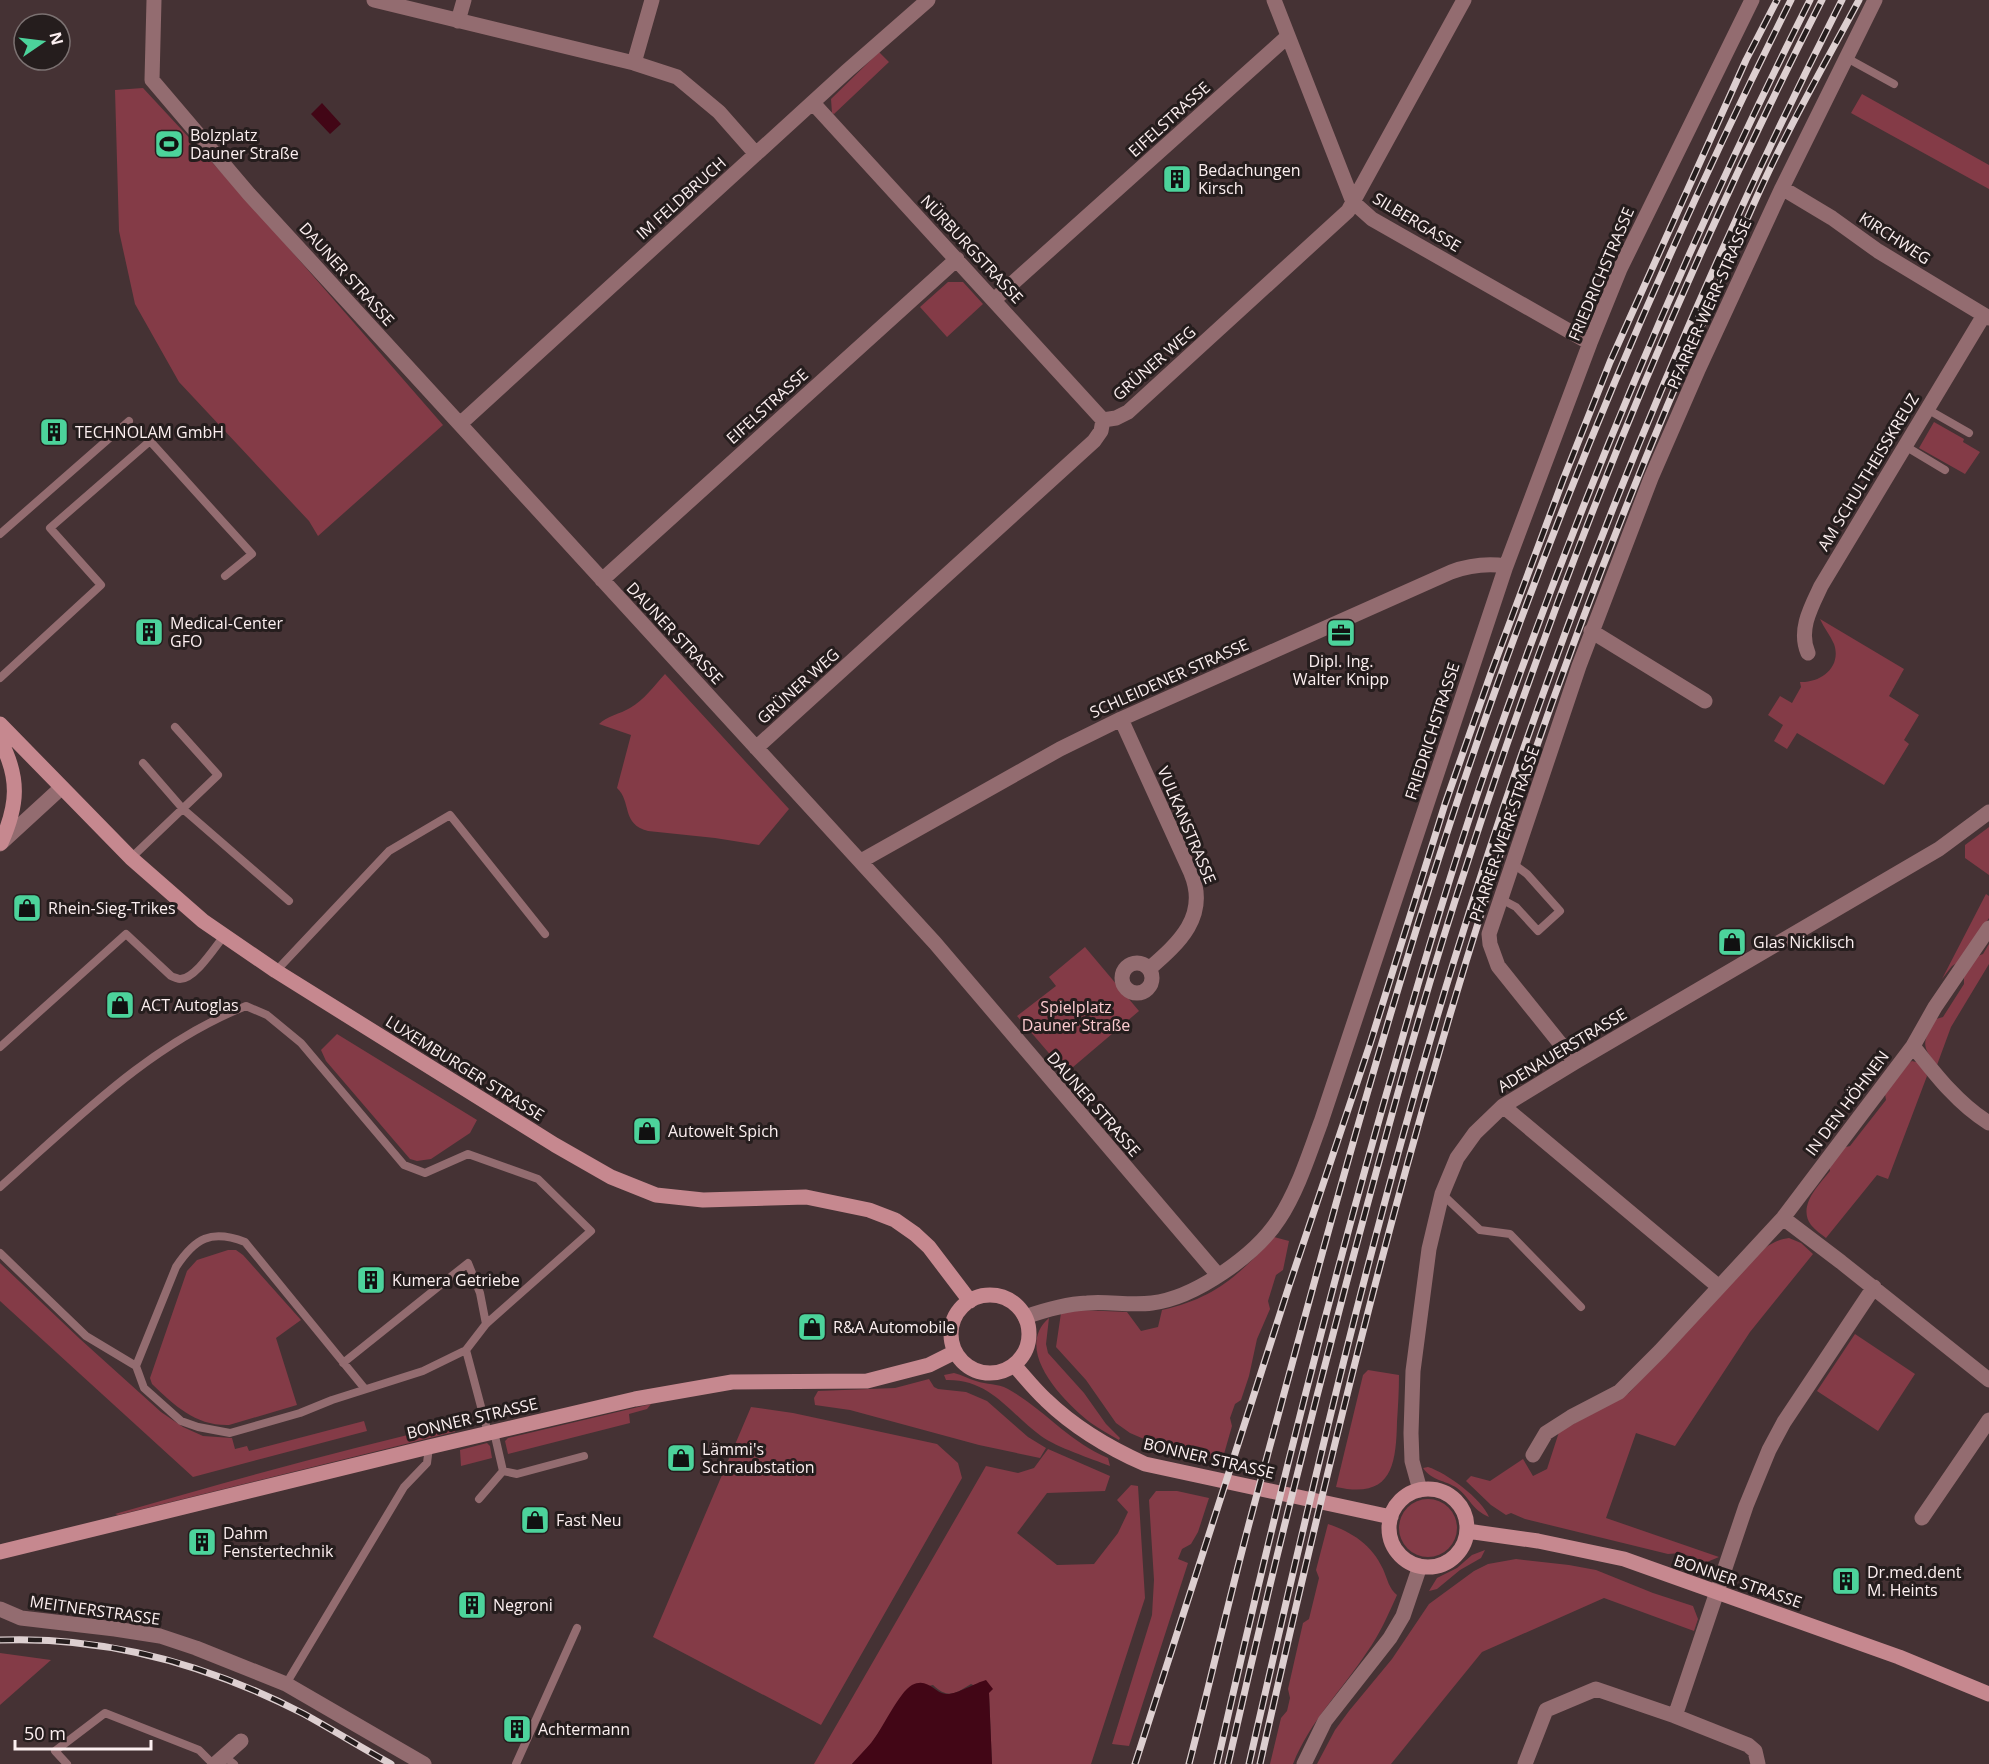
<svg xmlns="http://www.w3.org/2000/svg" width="1989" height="1764" font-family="'Open Sans',sans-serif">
<rect width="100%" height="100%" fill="#453234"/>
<!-- green -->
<path fill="#843b47" d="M879,52L889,62L834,114L832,113L831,99Z
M143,88L246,199L443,425L318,536L309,521L179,382L135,304L119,231L115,90Z
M1862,94L1989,165V189L1851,113Z
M948,282H963L983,304L947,337L920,307Z
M1934,422L1964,439L1963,442L1980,452L1965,474L1919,448Z
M1820,619L1904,669L1889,696L1919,715L1904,740L1909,744L1884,785L1797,733L1787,749L1774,741L1783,725L1768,715L1780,696L1792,703L1801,687L1800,682C1821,683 1842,667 1834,644C1830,635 1824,628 1820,619Z
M665,674L789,809L759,845L715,838L648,831C621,824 632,802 617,788L631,735L599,724C607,716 620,714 630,708C644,700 654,686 665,674Z
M1989,827V875L1965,858V845Z
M1986,894L1989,896V918L1962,960L1952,966L1942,979Z
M1989,944V964L1951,1027L1937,1065C1919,1044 1924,1041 1936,1019L1943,1017L1964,984V974L1975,957L1983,954Z
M1085,947L1139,1011L1066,1073L1017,1016L1056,986L1049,977Z
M337,1034L477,1120L470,1133L431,1159L417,1161L410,1159L326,1061L321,1050Z
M1912,1061L1920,1063L1927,1076L1888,1179L1877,1175L1826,1238C1821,1234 1815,1230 1811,1225C1797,1206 1819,1185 1830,1171L1829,1163L1842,1148L1850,1146L1886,1100L1885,1094L1909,1063Z
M1274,1237L1289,1241L1283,1270L1276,1275L1268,1301L1270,1309L1257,1339L1249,1376L1241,1400L1235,1404L1230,1418L1232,1426L1222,1461L1158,1445L1130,1433L1116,1423L1086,1380L1056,1347L1061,1313L1081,1310L1127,1312L1141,1331L1158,1327L1162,1310C1215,1298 1238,1276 1274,1237Z
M1789,1238L1801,1243L1813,1254L1750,1332L1675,1446L1636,1433L1606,1518L1719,1557L1707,1562L1680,1553L1668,1554L1525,1519L1511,1513L1506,1515L1491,1505L1466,1481L1471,1476L1490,1481L1523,1459L1533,1476L1547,1469L1559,1432L1629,1393L1745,1264C1756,1262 1757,1253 1765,1248C1772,1243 1780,1239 1789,1238Z
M228,1250H236L243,1255L301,1320L276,1338L297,1405L229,1425C196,1426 175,1406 152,1384L150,1378L187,1271L197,1260Z
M0,1263L80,1339L161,1412L183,1427L203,1436L232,1438L235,1449L247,1446L249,1451L364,1421L367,1431L193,1477L0,1301Z
M1049,1318L1046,1344L1048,1353L1084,1393L1106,1424L1120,1438L1119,1440C1109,1434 1099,1429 1091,1423C1065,1403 1012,1350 1049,1318Z
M1855,1334L1915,1374L1878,1431L1817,1391Z
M1368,1370L1399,1375C1399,1391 1398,1406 1397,1422C1396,1467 1391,1499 1336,1487L1363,1375Z
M954,1373C962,1375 969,1379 976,1381C987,1385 997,1383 1008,1389C1044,1409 1069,1442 1108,1458L1110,1466C1090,1458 1058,1448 1041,1436C1009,1413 991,1379 946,1380L944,1375Z
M929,1379L934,1387L938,1389L966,1392L987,1401L1028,1437L1046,1448L1040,1458L979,1445L850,1410L815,1405L814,1398L818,1391L895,1388Z
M651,1404L647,1409L629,1414L630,1423L508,1454L505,1441L508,1438Z
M751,1407L793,1413L937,1444L958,1463L962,1478L821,1725L653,1637Z
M459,1423L458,1429L454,1432L118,1515L115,1514C229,1481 344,1449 459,1423Z
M487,1443L490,1446L492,1458L461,1466L460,1450Z
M1048,1449L1110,1476L1105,1491L1047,1493L1017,1533L1057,1565L1094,1564L1118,1533L1128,1512L1117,1500L1131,1485L1138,1486L1145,1598L1091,1764H992L989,1693L971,1684C955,1694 948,1699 933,1685L906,1691L872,1743L852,1764H814L986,1466L1018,1473L1034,1468Z
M1428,1467C1447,1473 1482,1499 1489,1517C1471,1509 1471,1499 1457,1488C1445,1480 1432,1481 1423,1468Z
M1156,1491H1177L1209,1498L1198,1532L1191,1544L1182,1549L1178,1559L1188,1563L1129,1746L1112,1744L1152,1615L1154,1580L1149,1500Z
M1399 1528a29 29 0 1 1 58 0a29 29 0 1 1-58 0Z
M1328,1524C1352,1532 1372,1545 1383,1569C1387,1578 1389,1589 1397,1595C1388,1615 1380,1634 1367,1652C1342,1690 1310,1721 1293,1764H1270L1281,1718L1287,1711L1290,1698L1288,1689L1303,1623L1309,1619L1319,1578L1316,1570Z
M1485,1550L1481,1558L1460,1570L1437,1589L1429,1591L1437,1578L1457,1568L1472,1555Z
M1516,1559L1569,1565L1596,1570L1653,1593L1693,1606L1698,1619L1694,1631L1604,1598L1482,1652L1391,1764H1317L1335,1730L1349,1711L1392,1659L1429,1604L1474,1571L1488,1564Z
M0,1653L51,1660L0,1705Z"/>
<!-- water -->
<path fill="#420616" d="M322,103L341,124L330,134L311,114Z
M986,1680L993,1689L989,1693L992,1764H852C858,1757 865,1750 871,1743C882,1730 899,1692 912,1685C928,1677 934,1693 946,1694C956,1695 975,1683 986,1680Z"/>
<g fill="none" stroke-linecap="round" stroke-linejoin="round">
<!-- lane -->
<path stroke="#936c70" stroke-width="8" d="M1845,57L1894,84
M1927,409L1969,433
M1905,446L1945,470
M0,534L129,421
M0,678L101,585L50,528L150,441L252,554L225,576
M143,763L183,809L289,901
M131,858L218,775L175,727
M1501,899L1516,907L1538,931L1560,911L1527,874L1512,863
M276,971L389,851L450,815L545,934
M0,1047L126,934L171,976C173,977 179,979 180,979C195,979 215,947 224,936
M0,1187C76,1120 150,1044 246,1006L267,1015L301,1043L404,1165L425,1173L468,1154L538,1179L591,1231L486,1324L466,1350L488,1433
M1442,1194L1480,1230L1510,1234L1581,1307
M0,1253L86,1336L136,1366
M343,1363L468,1263L480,1293L486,1324
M365,1389L245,1242C211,1229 195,1238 176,1267L136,1366L144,1388L181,1421L198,1427L230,1433L300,1413L332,1400L423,1371L466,1350
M494,1432L503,1471L517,1474L584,1456
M479,1499L503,1471
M286,1684L404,1487L427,1463L429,1447
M224,1756L234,1764
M67,1764L55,1751L105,1713L199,1750L213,1764
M516,1764L577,1628"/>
<!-- street -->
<path stroke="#936c70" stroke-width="15" d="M154,0L152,80L249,194L935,943L1218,1275
M374,0L634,63L677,77L719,112L756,154
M1274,0L1353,202L1372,219L1590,343
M458,21L464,0
M634,63L652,0
M813,103L1103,420
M1782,188L1832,218L1878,251L1989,318
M995,299L1287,37
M1103,420L1116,418L1128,412L1348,211L1464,0
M460,424L847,71L928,0
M602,580L957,259
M1591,631L1705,701
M1808,653C1798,630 1811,607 1821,586L1984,315
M1121,719L1191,873C1209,916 1179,943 1149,969
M756,748L1094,441L1101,431L1103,420
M0,844L61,788
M861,861L1060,749L1121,719L1451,572C1470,565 1486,563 1506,566
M1122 978a15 15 0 1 1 30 0a15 15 0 1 1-30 0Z
M1913,1046C1935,1074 1958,1104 1989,1123
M1575,1062L1498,966L1490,944L1489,934L1579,666L1651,478L1698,370L1782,188L1875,0
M1503,1106L1719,1287
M1783,1218L1841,1262L1989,1380
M1025,1317C1045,1310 1066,1304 1087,1303C1109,1301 1130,1306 1152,1303C1195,1298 1256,1255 1279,1219C1298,1190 1309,1154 1321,1122L1506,566L1590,343L1620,269L1752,0
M1533,1455L1546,1433L1571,1417L1619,1392L1660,1351L1783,1218L1913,1046L1935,1007L1989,928
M1420,1490L1412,1461L1411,1433L1413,1371L1429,1249L1442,1194L1457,1158L1475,1133L1503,1106L1575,1062L1939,849L1989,812
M1922,1518L1989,1420
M0,1609L21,1618L115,1629L160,1636L196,1648L286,1684L424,1764
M215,1764L241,1741
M1304,1764L1325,1721L1390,1638L1403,1616L1420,1566
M1525,1764L1546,1710L1596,1689L1675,1716
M1758,1764L1755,1751L1748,1745L1675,1716L1746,1506L1769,1450L1784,1422L1874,1287"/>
<!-- secondary -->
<path stroke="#c6888f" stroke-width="15" d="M0,724L131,858L203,921L276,971L555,1145L611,1177L656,1195L703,1200L806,1197L869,1210L895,1220L915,1234L929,1247L970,1301
M0,740C20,778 18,805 1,843
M951 1334a39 39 0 1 1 78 0a39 39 0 1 1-78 0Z
M1014,1365C1024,1376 1034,1389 1046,1400C1075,1428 1109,1448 1145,1464L1391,1517
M1389 1528a39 39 0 1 1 78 0a39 39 0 1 1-78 0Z
M1467,1531L1538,1541L1624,1559L1899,1657L1989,1694
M0,1552L429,1447L635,1399L732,1382L867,1381L929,1365L955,1352"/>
<!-- rail casing -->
<g stroke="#ddcfd0" stroke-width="7">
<path id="rail" d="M0,1640C107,1636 209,1665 304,1714C333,1730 362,1748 391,1764
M1135,1764L1289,1286L1370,1044L1445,804L1491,673L1563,480L1610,362L1746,60L1777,0
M1189,1764C1211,1679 1230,1594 1253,1509C1325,1240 1397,971 1489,708C1574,466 1676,229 1791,0
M1217,1764C1270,1529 1328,1295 1395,1064C1424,962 1454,860 1489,760C1580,500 1686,246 1810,0
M1228,1764C1267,1593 1309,1423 1354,1254C1389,1124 1424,994 1466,867C1562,569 1680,278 1822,0
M1249,1764C1310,1496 1372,1227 1453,964C1555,633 1685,309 1842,0
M1260,1764C1313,1529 1369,1294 1436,1063C1510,804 1603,550 1711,304C1729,261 1747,217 1767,175C1795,115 1828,58 1859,0"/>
</g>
<!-- rail -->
<use href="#rail" stroke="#251d1d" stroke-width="4.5" stroke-dasharray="14" stroke-linecap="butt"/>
</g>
<!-- icons -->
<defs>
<g id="stadium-square" transform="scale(1.5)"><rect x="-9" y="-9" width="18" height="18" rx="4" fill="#4cd39b" stroke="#251d1d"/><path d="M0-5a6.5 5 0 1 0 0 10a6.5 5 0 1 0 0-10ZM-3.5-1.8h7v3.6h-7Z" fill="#111"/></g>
<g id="building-square" transform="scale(1.5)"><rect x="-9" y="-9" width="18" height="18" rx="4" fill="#4cd39b" stroke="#251d1d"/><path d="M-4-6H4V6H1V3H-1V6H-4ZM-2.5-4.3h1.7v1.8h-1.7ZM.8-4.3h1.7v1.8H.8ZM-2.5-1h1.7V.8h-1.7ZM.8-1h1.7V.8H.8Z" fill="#111"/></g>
<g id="office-square" transform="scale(1.5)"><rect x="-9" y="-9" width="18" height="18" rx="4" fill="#4cd39b" stroke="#251d1d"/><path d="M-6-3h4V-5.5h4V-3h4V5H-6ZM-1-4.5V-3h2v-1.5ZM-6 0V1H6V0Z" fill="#111"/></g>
<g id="shop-square" transform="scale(1.5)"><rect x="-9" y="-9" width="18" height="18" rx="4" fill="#4cd39b" stroke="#251d1d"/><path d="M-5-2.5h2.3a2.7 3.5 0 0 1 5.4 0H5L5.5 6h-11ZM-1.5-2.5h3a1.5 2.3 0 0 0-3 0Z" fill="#111"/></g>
</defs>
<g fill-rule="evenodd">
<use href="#stadium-square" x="169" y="144"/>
<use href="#building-square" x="1177" y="179"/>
<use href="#building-square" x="54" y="432"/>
<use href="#building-square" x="149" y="632"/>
<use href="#office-square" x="1341" y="633"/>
<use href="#shop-square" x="27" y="908"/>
<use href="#shop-square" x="1732" y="942"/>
<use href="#shop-square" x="120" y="1005"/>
<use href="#shop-square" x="647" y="1131"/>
<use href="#building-square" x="371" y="1280"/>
<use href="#shop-square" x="812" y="1327"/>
<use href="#shop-square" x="681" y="1458"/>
<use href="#shop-square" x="535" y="1520"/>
<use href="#building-square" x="202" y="1542"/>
<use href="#building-square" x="1846" y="1581"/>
<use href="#building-square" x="472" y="1605"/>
<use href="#building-square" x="517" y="1729"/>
</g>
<g text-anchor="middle" stroke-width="6" stroke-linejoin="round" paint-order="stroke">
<!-- street labels -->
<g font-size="16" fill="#fceff0" stroke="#251d1d">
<text transform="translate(1169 119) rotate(-42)" y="6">EIFELSTRASSE</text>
<text transform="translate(681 198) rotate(-42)" y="6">IM FELDBRUCH</text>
<text transform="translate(1417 222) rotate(31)" y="6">SILBERGASSE</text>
<text transform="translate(1895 238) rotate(33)" y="6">KIRCHWEG</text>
<text transform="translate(972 249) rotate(47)" y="6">NÜRBURGSTRASSE</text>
<text transform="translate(347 274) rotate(48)" y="6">DAUNER STRASSE</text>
<text transform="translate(1601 274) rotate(-67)" y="6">FRIEDRICHSTRASSE</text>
<text transform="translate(1709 304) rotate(-66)" y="6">PFARRER-WERR-STRASSE</text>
<text transform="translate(1154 363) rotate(-41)" y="6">GRÜNER WEG</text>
<text transform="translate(767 406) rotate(-42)" y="6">EIFELSTRASSE</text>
<text transform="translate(1868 472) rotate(-59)" y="6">AM SCHULTHEISSKREUZ</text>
<text transform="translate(675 633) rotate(47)" y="6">DAUNER STRASSE</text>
<text transform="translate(1169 678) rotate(-24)" y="6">SCHLEIDENER STRASSE</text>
<text transform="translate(798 686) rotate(-42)" y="6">GRÜNER WEG</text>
<text transform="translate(1432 731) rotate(-72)" y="6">FRIEDRICHSTRASSE</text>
<text transform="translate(1187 825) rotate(67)" y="6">VULKANSTRASSE</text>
<text transform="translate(1504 834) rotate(-71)" y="6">PFARRER-WERR-STRASSE</text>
<text transform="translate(1562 1050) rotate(-31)" y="6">ADENAUERSTRASSE</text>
<text transform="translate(465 1068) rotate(32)" y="6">LUXEMBURGER STRASSE</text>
<text transform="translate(1847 1103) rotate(-53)" y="6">IN DEN HÖHNEN</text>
<text transform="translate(1094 1104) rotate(49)" y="6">DAUNER STRASSE</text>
<text transform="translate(472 1418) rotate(-13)" y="6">BONNER STRASSE</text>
<text transform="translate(1209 1458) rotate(13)" y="6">BONNER STRASSE</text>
<text transform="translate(1738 1581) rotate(19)" y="6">BONNER STRASSE</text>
<text transform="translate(95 1610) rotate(8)" y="6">MEITNERSTRASSE</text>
</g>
<!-- poi labels -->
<g font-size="16" fill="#fceff0" stroke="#251d1d" text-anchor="start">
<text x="190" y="141">Bolzplatz<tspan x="190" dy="18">Dauner Straße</tspan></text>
<text x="1198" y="176">Bedachungen<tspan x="1198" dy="18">Kirsch</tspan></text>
<text x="75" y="438">TECHNOLAM GmbH</text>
<text x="170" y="629">Medical-Center<tspan x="170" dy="18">GFO</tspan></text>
<text x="1341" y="667" text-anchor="middle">Dipl. Ing.<tspan x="1341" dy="18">Walter Knipp</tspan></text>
<text x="48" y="914">Rhein-Sieg-Trikes</text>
<text x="1753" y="948">Glas Nicklisch</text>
<text x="141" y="1011">ACT Autoglas</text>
<text x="668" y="1137">Autowelt Spich</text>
<text x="392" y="1286">Kumera Getriebe</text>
<text x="833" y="1333">R&amp;A Automobile</text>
<text x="702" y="1455">Lämmi's<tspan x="702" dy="18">Schraubstation</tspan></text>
<text x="556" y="1526">Fast Neu</text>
<text x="223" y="1539">Dahm<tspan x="223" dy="18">Fenstertechnik</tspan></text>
<text x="1867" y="1578">Dr.med.dent<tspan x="1867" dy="18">M. Heints</tspan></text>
<text x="493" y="1611">Negroni</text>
<text x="538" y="1735">Achtermann</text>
</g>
<!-- park labels -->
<g font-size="16" fill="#fdcbd0" stroke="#251d1d">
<text x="1076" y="1013">Spielplatz<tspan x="1076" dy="18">Dauner Straße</tspan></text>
</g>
</g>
<!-- north arrow -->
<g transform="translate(42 42) rotate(76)"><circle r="28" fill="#251d1d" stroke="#7b7171" stroke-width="1.5"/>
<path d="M0-4.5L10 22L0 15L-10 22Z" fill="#4cd39b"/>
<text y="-9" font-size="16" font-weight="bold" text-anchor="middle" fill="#fceff0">N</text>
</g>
<!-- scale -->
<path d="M15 1740v9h136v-9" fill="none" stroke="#fceff0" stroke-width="3"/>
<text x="24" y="1740" font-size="18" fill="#fceff0" stroke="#251d1d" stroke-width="4.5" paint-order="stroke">50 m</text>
</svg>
